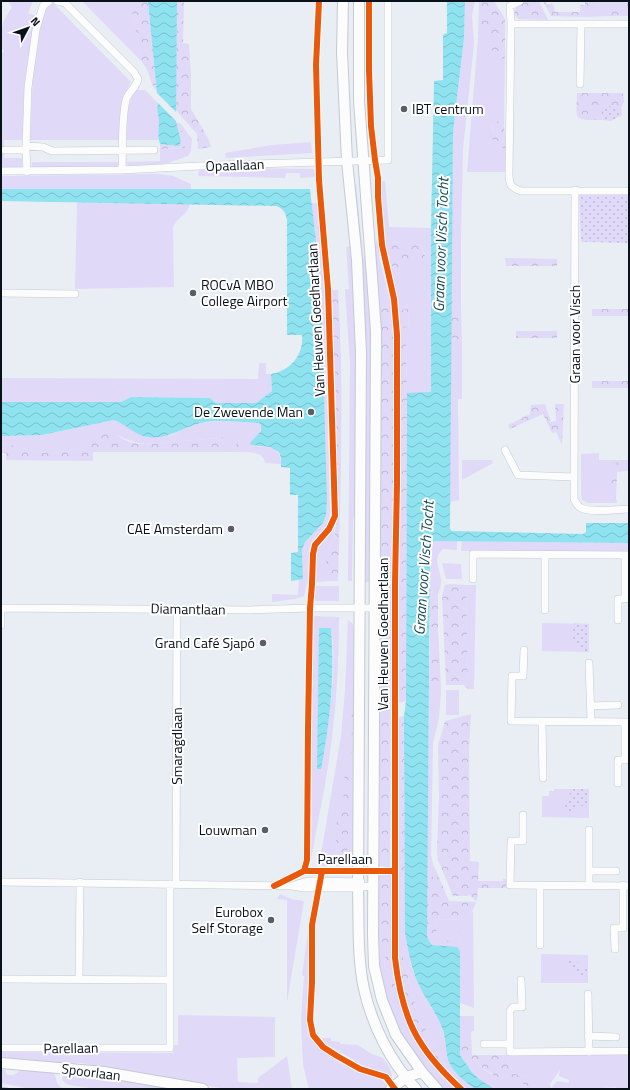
<svg xmlns="http://www.w3.org/2000/svg" width="630" height="1090" font-family="'Titillium Web',sans-serif">
<defs>
<pattern id="forest-crowns" width="20" height="18" patternUnits="userSpaceOnUse"><rect width="20" height="18" fill="#e0d9f8"/><path d="M2 6a3 3 0 1 1 6 0M12 15a3 3 0 1 1 6 0" fill="none" stroke="#bfb9d4"/></pattern>
<pattern id="park-dots" width="8" height="8" patternUnits="userSpaceOnUse"><rect width="8" height="8" fill="#e0d9f8"/><path d="M2 2h.1M6 6h.1" fill="none" stroke="#bfb9d4" stroke-width="1.8" stroke-linecap="round"/></pattern>
<pattern id="water-waves" width="16" height="10" patternUnits="userSpaceOnUse"><rect width="16" height="10" fill="#8fe2ef"/><path d="M0 5q4-4 8 0t8 0" fill="none" stroke="#7ac1cc"/></pattern>
</defs>
<rect width="100%" height="100%" fill="#e9eef4"/>
<!-- grass -->
<path fill="#e0d9f8" fill-rule="evenodd" d="M8,1H33L28,13L36,16L25,79L23,107L25,132L22,140H4V158H22V167H1V55L4,51L1,48C1,27 1,24 12,7Z
M82,1H130L142,62Z
M465,1H475L472,16L474,44L463,149L461,235V310L451,300L453,132L464,38Z
M601,1H629V2L620,10L608,11L610,16L587,17L580,12L598,10Z
M53,3L131,82C119,105 120,115 119,140H30L33,73L42,18L44,9Z
M484,34H497L502,40L494,44L501,60L505,57L504,126L498,121L491,126L495,134L506,148V172H467L478,37Z
M137,90H145L158,103C156,111 160,116 159,123C159,129 158,134 159,140H127C128,124 125,101 137,90Z
M181,124L192,139L191,151L188,156L168,163L129,168L126,162L160,161V149L184,148Z
M311,142L312,153L226,158L225,153L272,145Z
M32,162H118V168H32Z
M239,168L314,169L315,177L300,178V173H286L285,178L199,176L198,175L199,170Z
M158,174L173,176L191,184V189H1V176Z
M385,181L389,227L431,228V393H407L406,343L398,338L400,328L409,327L408,309L399,310L389,261L401,279L398,263L405,258L426,257L420,244L384,242L379,195L380,182Z
M356,184L363,255L369,273L372,333L371,582H364L366,356L354,186Z
M77,202L190,203C188,216 177,216 173,228L174,287L75,289Z
M311,203H317L325,289L330,515L327,525L312,542L309,549V575L304,596L294,599L272,602V594L298,595L299,579H303L302,550L305,542L323,523L326,515L327,500L321,286Z
M379,230V258L391,303L380,311L375,247Z
M351,246L357,324V501L353,520L352,581H348L350,365L345,289H349L346,247Z
M451,337L462,343V399H458L459,500L450,502Z
M259,363H266V374H271L272,391L256,403H218L214,402L210,398L131,397L121,402H1V378L258,379Z
M114,420L122,423L139,434L172,435L182,430L200,423L222,421L259,423L261,425C262,433 254,437 251,445C265,450 280,441 281,464L265,463C264,453 255,453 246,452L249,449H231L220,447L225,436L219,438L146,444C130,443 120,435 105,431C100,435 95,439 90,442C77,451 53,455 38,452C25,450 14,444 1,444V436L42,435Z
M599,453V460H629V471L617,472L619,462L613,463L610,476V496L616,498L617,503H588L582,500L581,495V454Z
M462,460H492L493,463L462,480Z
M335,523L334,541L326,553V565L331,581L316,582L315,580C315,570 312,554 317,545C322,537 330,531 335,523Z
M435,541H457V550L443,549C432,558 440,569 441,579C442,584 439,590 438,595L429,599V548L430,544Z
M462,541L629,543V553L461,551Z
M442,563L461,564L462,579H446Z
M378,585H392L391,615H381Z
M466,585H476L474,689H468Z
M313,586H339V601H312Z
M312,616L339,617C339,665 336,713 329,760C324,793 317,826 311,859L310,805ZM331,628C338,669 329,713 324,754L319,629Z
M348,620L353,624L355,635L354,802L351,866H319L341,736L345,690Z
M542,623L589,624V652L542,651Z
M430,627L438,630L439,647L430,646Z
M429,681L441,691L439,718L433,743L431,855L433,864L439,877H427Z
M446,690H459V715H446Z
M554,789H569L570,800L580,805L589,806V818L542,817V796H549V791H554Z
M399,869L405,876V933L411,965L418,983L427,1000L437,1015L447,1043L448,1059L465,1081L476,1089H464L447,1074L439,1064L441,1061L416,1009L403,957L397,951Z
M280,894L291,899L304,901L287,1002V900L277,899Z
M312,903H313L310,926L309,1022L312,1034L321,1047L348,1063L347,1065L362,1073L383,1080L389,1088L387,1089H309L303,1065L301,1020L304,976L302,975Z
M473,911L474,1008L460,1003V956L467,953V947L459,941L464,932L459,926L458,934L446,942H437L436,919L463,920Z
M377,933L386,949L384,967L392,976L391,992L394,1001H399C412,1037 428,1064 457,1089H442L408,1047L397,1028L387,1001L381,980Z
M541,954L588,955V983H541Z
M178,1015L275,1017V1057L237,1058L238,1082L258,1083V1078L287,1056L292,1089H226L81,1063L1,1060V1052L173,1053L174,1045H178Z
M460,1016H474V1031H472L471,1033H460Z
M322,1038H331V1041L340,1042V1044L358,1045L370,1053L383,1058L390,1068L392,1075V1081L387,1075L355,1063L356,1061L326,1044Z
M629,1054V1089H615L616,1087L590,1089H553L552,1087L557,1081L569,1083V1080L559,1076L560,1070L550,1084L551,1089L538,1088L535,1077L514,1074L510,1065L507,1055Z
M476,1059C482,1076 507,1079 523,1082L526,1089H494L479,1080L466,1064L468,1060Z
M1,1070H5L7,1075H14L21,1070H52C58,1077 54,1084 64,1089H31L1,1083Z
M64,1073H86L175,1089H97L69,1085L65,1083L62,1079Z"/>
<!-- forest -->
<path fill="url(#forest-crowns)" d="M130,1H148L157,91C150,86 151,72 142,62Z
M177,1H184L183,43L189,44L191,77V109L204,131L209,140L211,147L198,149L197,134L175,109Z
M479,1H494L505,19V57L501,60L486,44L488,41L494,44L502,40L497,34H484L478,37Z
M527,1H539L548,20L518,19L514,14L516,7Z
M543,1H545L547,5L552,3L554,6L555,12H580V5H585V1H601L598,10L581,12L587,17L551,16Z
M629,2V16H610L608,11L612,6L620,9Z
M577,93H623L624,102L621,108L603,105V120C573,120 576,122 577,93Z
M498,121L504,126L506,148H499L491,137L495,134L491,125Z
M176,122L181,124L185,148L160,149V144L179,146L181,141Z
M384,242L420,244L426,258H405L398,263L402,280L389,261Z
M505,258L557,259V266H506Z
M331,290H338C344,387 341,484 338,581H331L326,565V553L334,541L337,514L336,401Z
M451,300L461,310L462,343L451,337Z
M391,303L395,361L394,578H389L384,562L379,557L380,311Z
M408,309L409,327L400,328L399,310Z
M592,309H629V316H592Z
M516,331H557V338H516Z
M398,338L406,343L407,393L406,701L399,703L396,634L400,372Z
M592,381H629V388H592Z
M545,404L551,422L556,421L555,404H564L562,445L556,432L552,433L543,414L510,429L508,425L530,414L531,405Z
M105,431C112,432 117,435 123,439C130,443 138,444 146,444L219,438L226,436L220,447L231,449L240,441L249,449L246,452H93V461L6,460V453H1V444C14,444 25,450 38,452C53,455 77,451 90,442C95,439 100,435 105,431Z
M619,462L617,472L616,498L610,496L609,488L602,479L610,476L613,463Z
M451,584L466,585L468,689L464,685H446L442,595L445,585Z
M438,595V630L430,627L429,599Z
M381,615H391L390,867L379,866Z
M430,646L439,647L441,691L429,681Z
M349,708H353L352,754L348,756Z
M471,714L469,752L470,861L479,862L478,881H503V879H506L507,886L505,888H478C477,905 475,909 464,920L436,919L437,942H446L458,934L459,925L464,932L459,941L467,947V953L460,956V951L447,947L432,945L429,941L427,936V877H439L449,901L477,902L470,895L467,896H453L438,860L437,852L439,797L438,746L445,721Z
M404,716L405,876L399,869L397,826L399,717Z
M345,769L351,774L347,858L342,862L329,859L336,854L330,845L336,842L337,809L343,804Z
M378,874L391,875L392,876L391,946L393,976L399,1001H394L391,992L392,976L384,967L386,949L377,933Z
M397,951L403,957L416,1009L441,1061L439,1064C433,1057 427,1050 422,1042C405,1014 400,983 397,951Z
M460,1033H471L472,1055H507L510,1065L514,1074L535,1077L539,1084L538,1088L544,1089H526L523,1083L515,1085L497,1080C493,1070 481,1072 476,1059L468,1060L466,1064L460,1055Z"/>
<!-- park -->
<path fill="url(#park-dots)" d="M603,105L621,108L622,115L611,121L603,120Z
M629,193V243L581,242L579,196L582,194Z
M573,623L589,624V652H579V644L573,639Z
M569,789H589V806H580L571,814L563,806L570,800Z
M568,959H575L581,967H588L587,977H579L569,967Z"/>
<!-- water -->
<path fill="url(#water-waves)" d="M148,1H177L176,122L181,141L179,146L160,144C157,134 159,131 159,122C159,114 156,111 158,103Z
M447,1H465L464,38L453,132L450,529L452,531L583,534L586,532V523H629V543L435,541L430,544L427,936L429,941L432,945L457,947L460,951V1055L472,1072L479,1079L494,1089C489,1089 481,1090 476,1089C471,1087 456,1074 453,1069C445,1060 447,1045 444,1034C439,1015 426,1001 418,983C411,967 408,950 405,933L404,716L406,701L407,393L431,392V228L434,81L443,80V35L447,33Z
M1,189H310L321,286L327,500L326,515L323,523L305,542L302,550L303,579L291,581V553L298,552V495H290V468L281,467V458L279,452L270,447L251,445L250,443L261,431V425L259,423C239,422 219,419 200,423C182,428 167,440 147,437C135,435 125,424 114,420L42,435L1,436V402H121L131,397L210,398L214,402L218,403H256L272,391L271,374C290,371 304,355 302,335H287V220C286,213 283,208 276,206L1,201Z
M319,628H331C335,675 330,723 321,769H317Z"/>
<!-- pier -->
<path fill="#e9eef4" d="M156,92L177,113V122L156,101Z"/>
<g fill="none" stroke-linecap="round" stroke-linejoin="round">
<!-- street casing -->
<g stroke="#c3cad2" stroke-width="8">
<path id="street" d="M57,1L65,3L134,72L138,79C137,87 128,92 126,100C121,123 123,147 122,170
M511,24L510,6L520,1
M629,24H511L509,172C509,183 509,187 521,191H629
M580,84L581,25
M26,146L28,87L36,30L43,6L49,1
M5,150H26V146L43,147L52,151L154,150
M26,150L27,172
M1,171L122,170L219,165L388,160V1
M575,190L574,499C576,503 577,506 581,508C591,513 617,509 629,509
M1,293L75,294
M505,450L518,475L574,477
M473,579V554L629,555
M1,608L250,610L310,608H375
M545,610V555
M618,620V599H625V555
M1,625V608
M524,650L523,676H512L511,721L629,722
M589,663L591,720
M591,706L618,705
M542,721L543,778
M618,783V760H625V722
M523,815V841H511L510,885L629,886
M589,830V885
M589,871H616
M1,882L292,886L304,888H358L374,885
M176,884L177,609
M294,885L304,882L311,881L361,882
M540,885V945
M615,949L614,928H623V885
M1,979L170,980
M79,979L80,882
M521,980L522,1007H513L510,1011V1052L629,1051
M588,994L589,1052
M588,1036L616,1037
M484,1044H510
M1,1048H170V884"/>
</g>
<!-- secondary casing -->
<g stroke="#c3cad2" stroke-width="12">
<path id="secondary" d="M343,1L342,52L347,161L357,260L361,353L358,888C359,921 357,957 364,989C372,1025 391,1063 416,1089
M359,1V101L376,331L373,934L374,966L382,1000L396,1035L422,1072L437,1089
M1,1063L104,1072L203,1089
M391,1089L406,1077L422,1072"/>
</g>
<!-- street -->
<use href="#street" stroke="#fcfcfd" stroke-width="7"/>
<!-- secondary -->
<use href="#secondary" stroke="#fcfcfd" stroke-width="10"/>
<!-- rail -->
<path stroke="#c0c2c4" stroke-width="2.5" stroke-dasharray="8 4" stroke-linecap="butt" d="M1,1088L8,1089"/>
<!-- cycleway casing -->
<g stroke="#fff" stroke-width="8">
<path id="cycleway" d="M369,1V70L371,126L375,160L378,178V197L382,245L394,299L397,335V484L395,583V958C402,1018 416,1048 461,1089
M304,871L307,860L308,728L310,608L312,584L313,554L315,545L329,529L335,516L328,289L319,180L316,65L319,1
M322,871L312,925V982L310,1020L313,1035L323,1047L337,1056L360,1069L386,1077L395,1089
M274,886L304,871H394"/>
</g>
<!-- cycleway -->
<use href="#cycleway" stroke="#e8590c" stroke-width="6"/>
</g>
<!-- markers -->
<g fill="#575e66" stroke="#fff" stroke-width="1.5">
<circle cx="404" cy="109" r="4"/>
<circle cx="193" cy="293" r="4"/>
<circle cx="311" cy="412" r="4"/>
<circle cx="231" cy="529" r="4"/>
<circle cx="263" cy="643" r="4"/>
<circle cx="265" cy="830" r="4"/>
<circle cx="271" cy="920" r="4"/>
</g>
<g text-anchor="middle" stroke-width="4" stroke-linejoin="round" paint-order="stroke">
<!-- poi labels -->
<g font-size="14" fill="#09111a" stroke="#fff" text-anchor="end">
<text x="412" y="114" text-anchor="start">IBT centrum</text>
<text x="201" y="290" text-anchor="start">ROCvA MBO<tspan x="201" dy="16">College Airport</tspan></text>
<text x="303" y="417">De Zwevende Man</text>
<text x="223" y="534">CAE Amsterdam</text>
<text x="255" y="648">Grand Café Sjapó</text>
<text x="257" y="835">Louwman</text>
<text x="263" y="917">Eurobox<tspan x="263" dy="16">Self Storage</tspan></text>
</g>
<!-- street labels -->
<g font-size="14" fill="#09111a" stroke="#fff">
<text transform="translate(235 165) rotate(-2)" y="5">Opaallaan</text>
<text transform="translate(316 320) rotate(-93)" y="5">Van Heuven Goedhartlaan</text>
<text transform="translate(575 334) rotate(-90)" y="5">Graan voor Visch</text>
<text transform="translate(188 609) rotate(1)" y="5">Diamantlaan</text>
<text transform="translate(383 634) rotate(-90)" y="5">Van Heuven Goedhartlaan</text>
<text transform="translate(177 746) rotate(-90)" y="5">Smaragdlaan</text>
<text x="345" y="864">Parellaan</text>
<text transform="translate(71 1048) rotate(-1)" y="5">Parellaan</text>
<text transform="translate(91 1072) rotate(7)" y="5">Spoorlaan</text>
</g>
<!-- water labels -->
<g font-size="15" font-style="italic" fill="#164a51" stroke="#fff">
<text transform="translate(441 245) rotate(-88)" y="5">Graan voor Visch Tocht</text>
<text transform="translate(424 568) rotate(-86)" y="5">Graan voor Visch Tocht</text>
</g>
</g>
<!-- border -->
<rect width="630" height="1090" fill="none" stroke="#09111a" stroke-width="4"/>
<!-- north arrow -->
<g transform="translate(28 28) rotate(49)" stroke="#ffffff" stroke-width="3" paint-order="stroke">
<path d="M0-3L7 15L0 10L-7 15Z" fill="#09111a"/>
<text y="-6" font-size="11" font-weight="bold" text-anchor="middle" fill="#09111a">N</text>
</g>
</svg>
